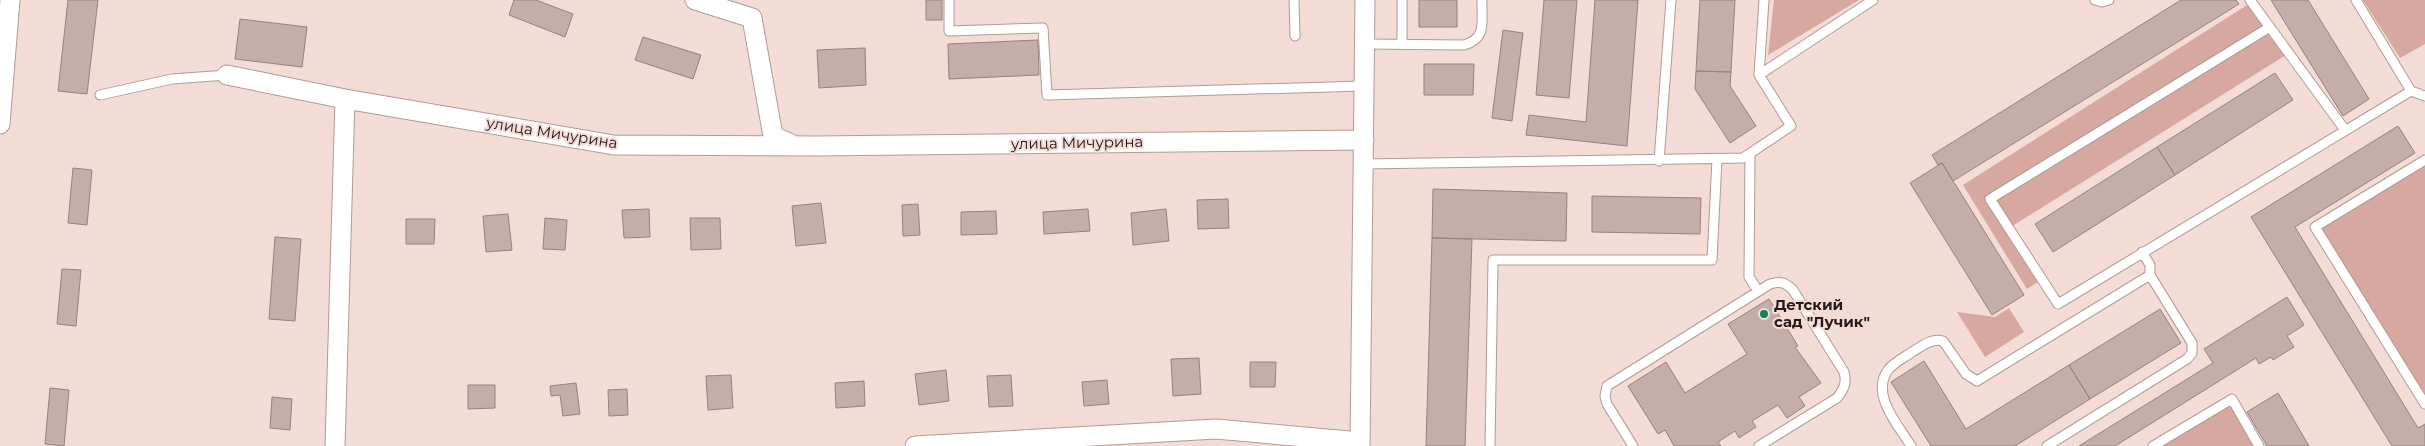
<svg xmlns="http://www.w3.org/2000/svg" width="2425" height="446" font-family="Montserrat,sans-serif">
<rect width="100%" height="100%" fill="#f3dbd6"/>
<!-- green -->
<path fill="#d7a89f" d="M1774,0H1859L1768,55Z
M2363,0H2425V44L2400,58Z
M2252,2L2289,53L2009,228L2041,280L2027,289L1963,185Z
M2425,160V404L2315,227Z
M2009,308L2024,332L1985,357L1957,312L1995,317Z
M2232,399L2259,446H2153Z"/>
<!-- building -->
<path fill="#c5aea9" stroke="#98827e" d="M68,0H98L87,94L58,91Z
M514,0H536L573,14L565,37L509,15Z
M926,0H942V20H926Z
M1419,0H1457V27H1419Z
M1544,0H1577L1569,98L1536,95Z
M1595,0H1638L1627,146L1526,135L1529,115L1586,122Z
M1700,0H1735L1731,72L1696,71Z
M2181,0H2236L2239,4L1953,181L1942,163L1938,165L1932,155Z
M2271,0H2308L2369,99L2343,116Z
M240,19L307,27L302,67L235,59Z
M1503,30L1523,33L1512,121L1492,118Z
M643,37L701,55L693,79L635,60Z
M1038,40L1039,75L949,79L948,44Z
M865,48L866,85L819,88L817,50Z
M1424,64H1474L1473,95H1424Z
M1696,71L1731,72L1730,86L1756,126L1730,143L1695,89Z
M2275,73L2293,100L2175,175L2157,147Z
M2398,126L2415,153L2295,227L2418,428L2425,424V446H2392L2251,217Z
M2157,147L2175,175L2053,252L2035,224Z
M1942,163L2024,295L1992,315L1910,183Z
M73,168L92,170L87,225L68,223Z
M1433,189L1567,193L1566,241L1432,238Z
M1592,196L1701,198L1700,234L1592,232Z
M1228,199L1229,228L1198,229L1197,200Z
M821,203L826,243L796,246L792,206Z
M918,204L920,235L903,236L902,205Z
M649,209L650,237L624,238L622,210Z
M1088,209L1090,231L1044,234L1043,212Z
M1166,209L1169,241L1133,245L1131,213Z
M996,211L997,234L961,235V212Z
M508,214L512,250L486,252L483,216Z
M545,218L567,220L565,250L543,249Z
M690,218H720L721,249L691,250Z
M406,219H435L434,244H406Z
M275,237L301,239L295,321L269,319Z
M1432,238L1472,239L1465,446H1426Z
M62,269L81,270L76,326L57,324Z
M2287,297L2304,325L2287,336L2294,347L2273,360L2271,357L2259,364L2256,358L2115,446H2079L2213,363L2204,349Z
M1769,299L1798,346L1795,347L1821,383L1799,397L1805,406L1787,418L1778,405L1752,421L1756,427L1739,438L1735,431L1718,442L1721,446H1674L1665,430L1658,434L1628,386L1666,362L1685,393L1747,354L1728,324Z
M2160,309L2181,343L2090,399L2069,365Z
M1199,358L1201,394L1173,396L1171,359Z
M1924,361L1966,429L2069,365L2090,399L2015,446H1931L1891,382Z
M1250,362H1276L1275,387H1250Z
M946,370L949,401L919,405L915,374Z
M731,375L733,408L708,410L706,376Z
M1011,375L1013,406L989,407L987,376Z
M1107,380L1109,404L1084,406L1082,382Z
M864,381L865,406L836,408L835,383Z
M576,383L580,414L563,416L560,395L551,396L550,386Z
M468,385H495V408L468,409Z
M50,388L69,390L64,446L45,444Z
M627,389L628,415L609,416L608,390Z
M2278,393L2309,446H2267L2247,412Z
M272,397L292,399L290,430L270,428Z"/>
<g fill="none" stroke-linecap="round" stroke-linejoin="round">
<!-- lane casing -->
<g stroke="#b19b96" stroke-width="11">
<path id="lane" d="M949,0V31L1043,28L1047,95L1364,86
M1294,0L1295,36
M1764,0L1759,75L1873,0
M2095,0L2102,2L2109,0
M2250,0L2345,130
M2356,0L2411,91
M2270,27L1990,199L2058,304L2411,91L2425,96
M1365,44L1464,45C1488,38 1481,21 1482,0
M1402,44V0
M100,95L172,79L227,75
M1750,154L1749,277L1758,291
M2425,160L2315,227L2425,404
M1659,161L1671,0
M1363,164L1743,158L1791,126L1759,75
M1490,446L1493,260H1712L1717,159
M1633,446L1607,404L1605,396L1607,386L1770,284C1780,281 1785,282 1793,290L1844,372C1847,383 1844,389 1837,398L1759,446
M1911,446C1899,426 1870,395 1888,370C1893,363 1905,357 1912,352C1922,346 1931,338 1943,341L1966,374L1977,381L2150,275
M2047,446L2187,359L2192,353V343L2150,275V265L2142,252
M2153,446L2232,399L2259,446"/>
</g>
<!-- street casing -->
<g stroke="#b19b96" stroke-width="21">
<path id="street" d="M695,0L752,18L773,136L791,144
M227,75L345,99
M0,124L10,0
M335,446L345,99L614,145L817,146L1364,140
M915,446L1216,429L1360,442
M1360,446L1365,0"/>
</g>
<!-- lane -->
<use href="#lane" stroke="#fff" stroke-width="9"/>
<!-- street -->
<use href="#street" stroke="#fff" stroke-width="19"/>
</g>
<!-- markers -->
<circle fill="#127f5b" stroke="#f3dbd6" stroke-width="2" cx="1764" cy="314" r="5"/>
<g text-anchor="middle" stroke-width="4" stroke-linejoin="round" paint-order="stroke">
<!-- street labels -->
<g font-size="15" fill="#231a19" stroke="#f3dbd6">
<text transform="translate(552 133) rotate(9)" y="5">улица Мичурина</text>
<text transform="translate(1077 143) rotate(-1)" y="5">улица Мичурина</text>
</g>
<!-- poi labels -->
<g font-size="15" font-weight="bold" fill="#231a19" stroke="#f3dbd6" text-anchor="start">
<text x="1774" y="310">Детский<tspan x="1774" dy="17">сад "Лучик"</tspan></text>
</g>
</g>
</svg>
